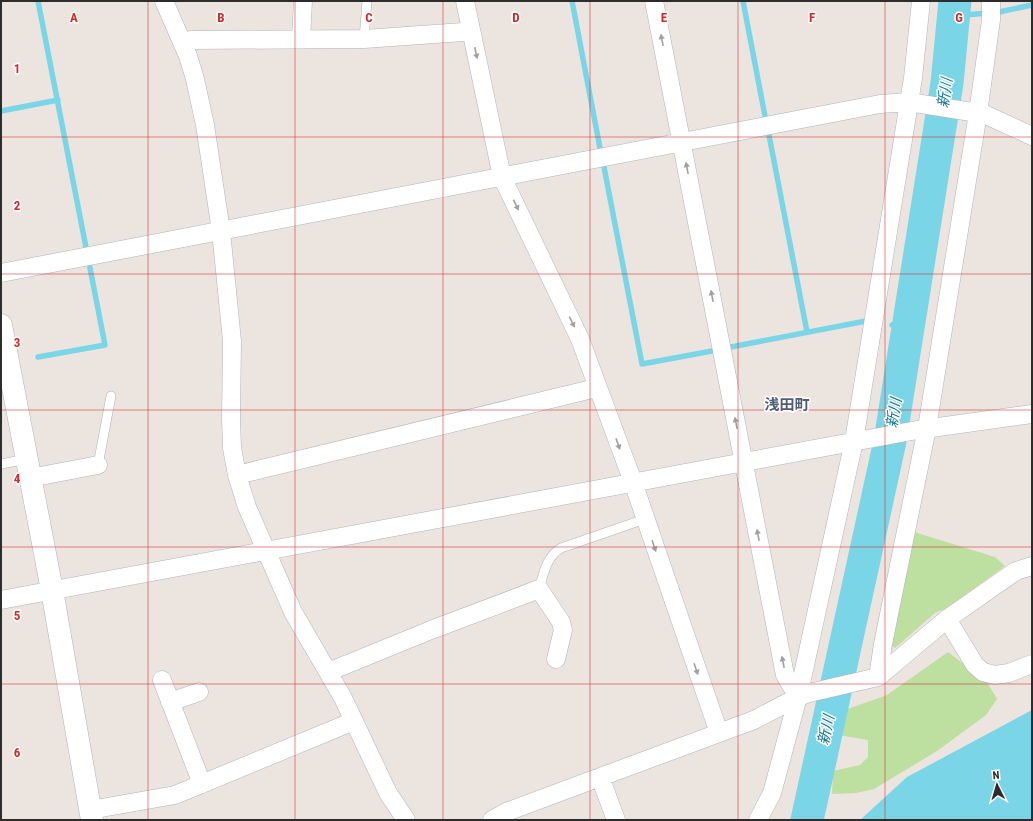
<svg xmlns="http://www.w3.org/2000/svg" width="1033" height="821" font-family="'Roboto Condensed','Noto Sans JP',sans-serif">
<rect width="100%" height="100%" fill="#ece5df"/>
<!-- green -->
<path fill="#bddfa0" d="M914,532L995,557L1005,566L946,609L936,612L895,648L891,645Z
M948,652L987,682L997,699L986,715L937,751L874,789L856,793L832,794L833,771L860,765L868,757V740L838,735L845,710L887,695Z"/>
<!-- water -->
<path fill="#7ad6e7" d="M1032,710V820H860L907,777Z"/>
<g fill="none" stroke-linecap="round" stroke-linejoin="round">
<!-- stream -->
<path stroke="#7ad6e7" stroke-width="5.5" d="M572,1L600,148
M743,1L765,116
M954,16L999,12L1032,5
M1,111L58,100
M769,135L807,332
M604,167L642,364L712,351
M892,325L908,328
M731,347L866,321
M38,357L105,345L38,1"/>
<!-- river -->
<path stroke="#7ad6e7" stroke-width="33" d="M807,820L890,441L947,83L955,1"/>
<!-- lane casing -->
<g stroke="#b0b3bb" stroke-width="10">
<path id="lane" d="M364,39L367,1
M1,464L27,459
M98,465L111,396
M539,589C544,573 546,557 561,548L645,519"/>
</g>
<!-- street casing -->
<g stroke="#b0b3bb" stroke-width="19">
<path id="street" d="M164,1L188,56L195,79L205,125L221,231L232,341L231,418L232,448L237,475L247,507L293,612L343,698L388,793L406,820
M465,1L502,177L580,339L633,482L719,733
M654,1L785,675L798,697
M301,39L303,1
M183,43L191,40L364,39L463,32L471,30
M1,273L880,104L909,102L984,114L1032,136
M237,475L588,390L597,387
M30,478L98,465
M1,600L917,430L1032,414
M947,619L975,665L983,672L995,675L1009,673L1032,664
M328,672L431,630L539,589L561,622L563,630L556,659
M878,677L883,644L927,428L978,113L991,20V1
M162,680L202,784
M170,702L199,692
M600,777L616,820
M90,810L175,795L354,721
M492,820L506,812L754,720L798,697L809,693L878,677L947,619L1016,571L1032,566
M758,820L772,793L798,697L854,441L913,78L921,1"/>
</g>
<!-- secondary casing -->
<g stroke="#b0b3bb" stroke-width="23">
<path id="secondary" d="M1,325L52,590L92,820"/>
</g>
<!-- lane -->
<use href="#lane" stroke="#fff" stroke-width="9"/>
<!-- street -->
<use href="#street" stroke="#fff" stroke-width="18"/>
<!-- secondary -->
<use href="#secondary" stroke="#fff" stroke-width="22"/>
</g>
<!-- one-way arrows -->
<defs><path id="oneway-solid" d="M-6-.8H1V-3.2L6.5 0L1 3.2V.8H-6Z"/></defs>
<g fill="#a0a0a0">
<use href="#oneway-solid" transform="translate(662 40) rotate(-101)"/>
<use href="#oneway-solid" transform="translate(476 53) rotate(78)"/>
<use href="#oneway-solid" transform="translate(687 168) rotate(-101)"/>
<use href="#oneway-solid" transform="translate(516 205) rotate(64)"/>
<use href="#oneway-solid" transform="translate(712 296) rotate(-101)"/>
<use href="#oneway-solid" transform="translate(572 322) rotate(64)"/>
<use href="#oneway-solid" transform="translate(736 423) rotate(-101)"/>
<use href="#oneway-solid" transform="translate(618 444) rotate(70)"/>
<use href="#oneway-solid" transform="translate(758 535) rotate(-101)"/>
<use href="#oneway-solid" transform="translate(654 546) rotate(71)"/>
<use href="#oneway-solid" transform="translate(783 662) rotate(-101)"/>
<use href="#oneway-solid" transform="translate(696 669) rotate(71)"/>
</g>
<!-- grid -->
<path fill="none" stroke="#d62828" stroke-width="1" stroke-opacity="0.55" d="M148,1V820M295,1V820M443,1V820M590,1V820M738,1V820M885,1V820M1,137H1032M1,274H1032M1,410H1032M1,547H1032M1,684H1032"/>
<g text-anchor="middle" stroke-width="3" stroke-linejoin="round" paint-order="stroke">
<!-- water labels -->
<g font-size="15" font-style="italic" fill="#177895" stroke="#fff">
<text transform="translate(945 93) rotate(-82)" y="5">新川</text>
<text transform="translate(894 413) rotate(-81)" y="5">新川</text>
<text transform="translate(826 730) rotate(-78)" y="5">新川</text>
</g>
<!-- neighbourhood labels -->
<g font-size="15" font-weight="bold" fill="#4f5c7a" stroke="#fff">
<text x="787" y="410">浅田町</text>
</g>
</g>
<g font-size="13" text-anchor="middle" font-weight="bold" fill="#d62828" stroke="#fff" stroke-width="3" stroke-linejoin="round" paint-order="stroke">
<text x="74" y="22">A</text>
<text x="221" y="22">B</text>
<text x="369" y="22">C</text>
<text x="516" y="22">D</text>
<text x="664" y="22">E</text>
<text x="812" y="22">F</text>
<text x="959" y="22">G</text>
<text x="17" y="73">1</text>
<text x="17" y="210">2</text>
<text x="17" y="347">3</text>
<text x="17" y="483">4</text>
<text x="17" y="620">5</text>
<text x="17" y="757">6</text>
</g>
<!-- border -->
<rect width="1033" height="821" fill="none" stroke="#2c2c2c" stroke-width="4"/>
<!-- north arrow -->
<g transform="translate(997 785) rotate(355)" stroke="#ffffff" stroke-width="3" paint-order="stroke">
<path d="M0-3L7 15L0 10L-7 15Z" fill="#2c2c2c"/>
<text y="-6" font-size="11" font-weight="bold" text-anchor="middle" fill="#2c2c2c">N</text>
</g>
</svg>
